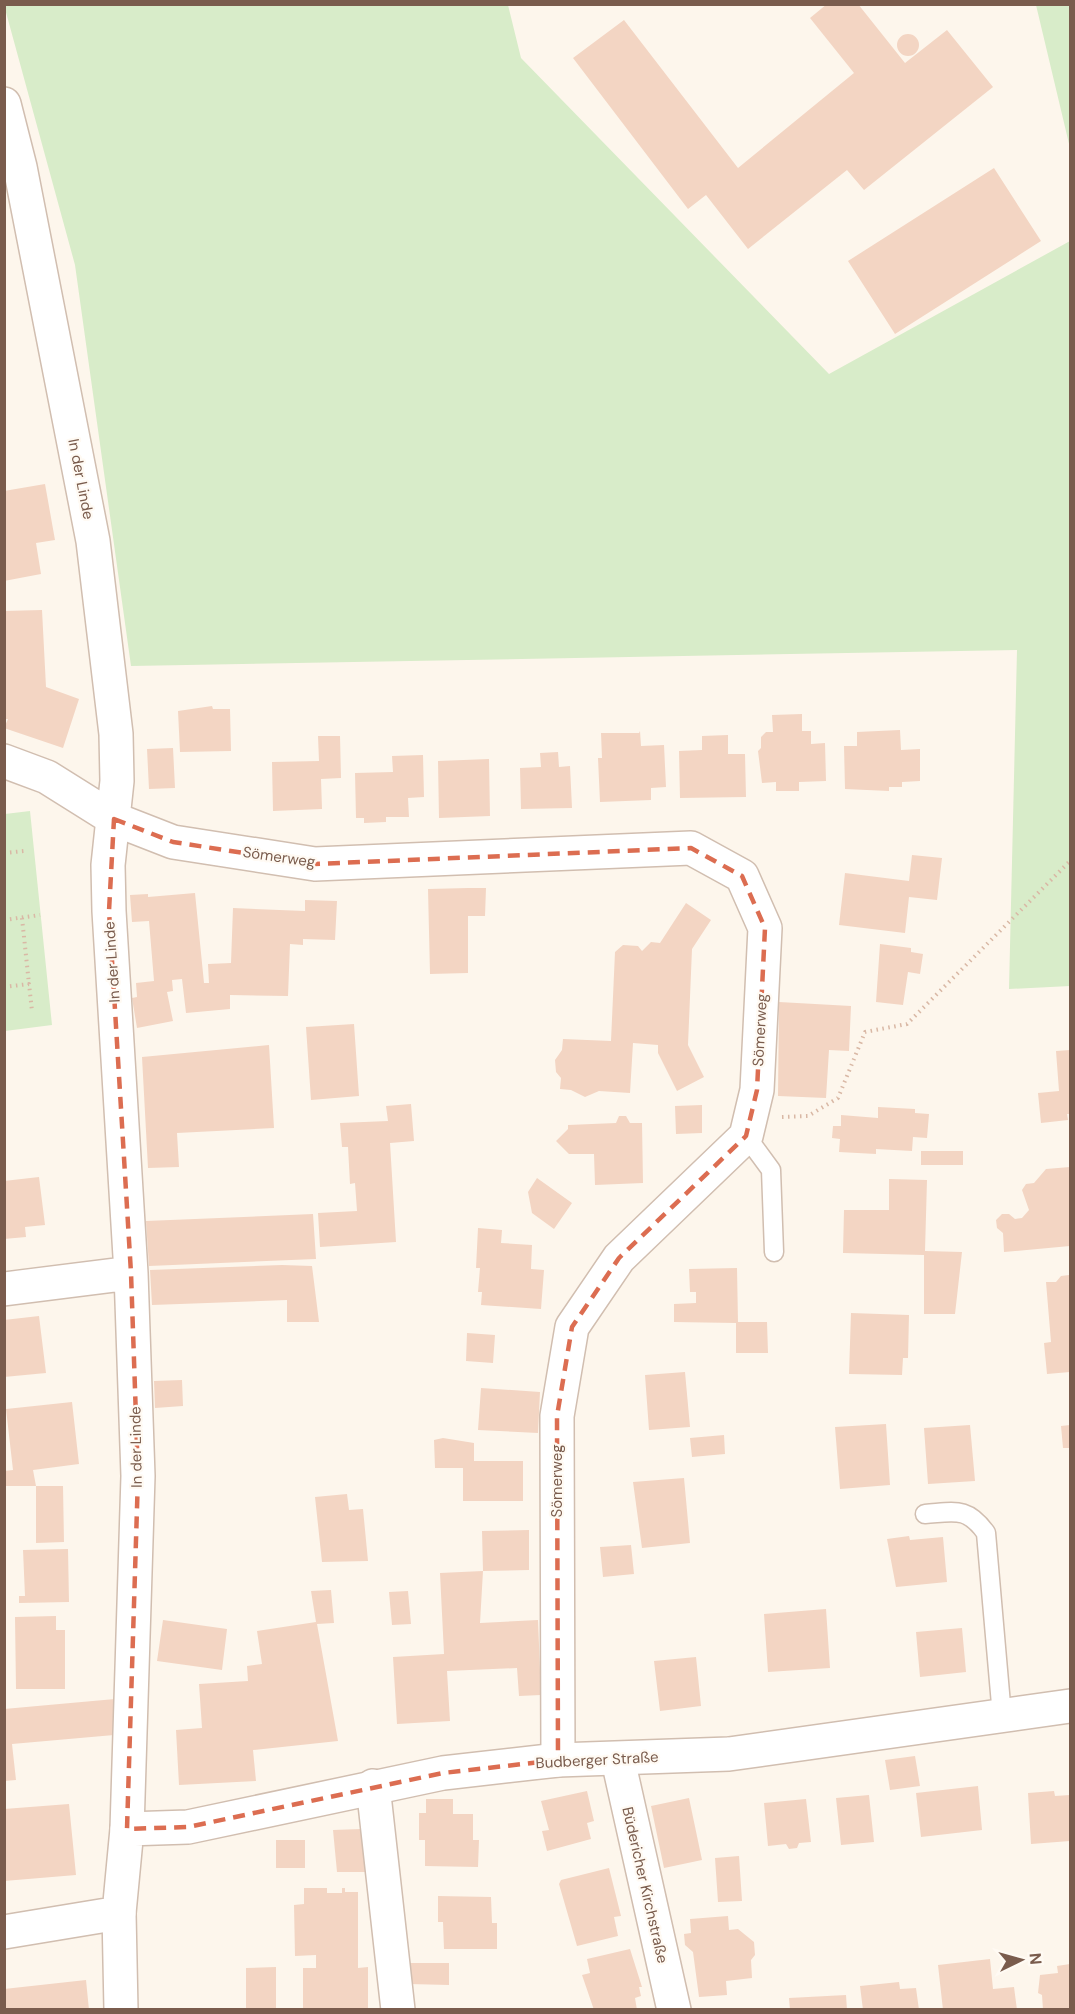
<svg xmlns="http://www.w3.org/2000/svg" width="1075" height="2014" font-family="'DM Sans',sans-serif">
<rect width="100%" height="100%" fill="#fdf6ec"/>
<!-- green -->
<path fill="#d8ecc9" d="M4,5H508L521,58L829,374L1070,241V986L1009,989L1017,650L131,666L75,265Z
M1036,5H1070V148Z
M30,811L52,1025L5,1031V814Z"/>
<!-- building -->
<path fill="#f3d5c3" d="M827,4H858L905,63L947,30L993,87L864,190L847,170L748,249L706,195L688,209L573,58L624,20L738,168L854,73L810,18Z
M897 45a11 11 0 1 1 22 0a11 11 0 1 1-22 0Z
M994,168L1041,241L895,334L848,261Z
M45,484L55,540L36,543L41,574L4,581V491Z
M42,610L46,687L79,699L63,748L4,728L8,719H4V611Z
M212,706L213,709H230L231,751L180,752L178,711Z
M802,714V731H811V744L825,743L826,781L799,782V791H776V782L762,783L758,751L761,748V737L766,732H773L772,715Z
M900,730L901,750L920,749V781L902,782V787H889V791L845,789L844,746H857V732Z
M640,731L641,746L664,745L666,787L651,788V800L600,802L598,758H602L601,733H639Z
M728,735V754H745L746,797L680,798L679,751L702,750V736Z
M318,736H340L341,778L321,779L322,809L273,811L272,762L319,761Z
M173,748L175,788L149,789L147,749Z
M558,752L559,767L570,766L572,808L521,809L520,768L541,767L540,753Z
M423,755L424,797L408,798L409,817H386V822L364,823V818H356L355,773L393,772L392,756Z
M489,759L490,816L439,818L438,761Z
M912,855L942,858L937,900L909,897L905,933L839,925L845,873L909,881Z
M468,888H486L485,916H468V973L430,974L428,889Z
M195,893L204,983H209L208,964L231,963L233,908L305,911V900L337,901L335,940L303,939V945L290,944L288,996L230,995V1009L186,1013L182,979L172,980L173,991L167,992L173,1021L137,1028L132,998L137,997L136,983L154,981L149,921L132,922L130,895L148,894V897Z
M686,903L711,920L692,949L688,1045L704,1077L677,1091L658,1053V1045L633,1043L630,1093L599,1091L585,1097L571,1090L560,1089L561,1078L556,1072L555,1060L562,1050L563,1039L611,1041L615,952L623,945L638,946L642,951L651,942L660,943Z
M880,944L911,948V952L923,954L920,974L908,972L903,1005L876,1002Z
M779,1002L851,1006L849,1051L829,1050L826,1098L778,1096Z
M354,1024L359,1096L311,1100L306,1027Z
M269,1045L274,1128L177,1133L179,1167L148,1168L142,1057Z
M1070,1050V1114H1067L1068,1120L1041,1123L1038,1093L1059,1091L1056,1051Z
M411,1104L414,1141L390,1143L396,1242L320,1247L318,1213L357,1211L355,1183L350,1184L348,1147H342L340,1123L388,1121L386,1106Z
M702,1105V1133L676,1134L675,1106Z
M878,1107L915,1109V1113L929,1114L927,1138L913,1137L912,1151L876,1149V1154L839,1152L840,1139L832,1138L833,1126H841V1115L878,1118Z
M619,1116H626L630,1123H642L643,1183L595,1185L594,1154H569L556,1141L568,1129V1125L616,1123Z
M921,1151H963V1165H921Z
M1070,1167V1246L1004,1252L1003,1233L997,1228L996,1220L1002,1214H1009L1015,1219L1022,1218L1029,1210L1022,1190L1026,1184L1034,1183L1046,1169Z
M39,1177L45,1225L25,1227L26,1237L4,1239V1181Z
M537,1178L572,1203L554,1229L532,1213L528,1192Z
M889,1179L927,1180L925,1251L962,1252L955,1314H924V1255L843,1253L844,1210H889Z
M313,1214L316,1259L149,1266L146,1221Z
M478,1228L502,1230L501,1243L532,1245L531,1269L544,1270L541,1309L481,1305L482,1292H478L480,1268H476Z
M282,1265L312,1266L319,1322H287V1300L152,1305L150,1270Z
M737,1268L738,1322H767L768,1353H736V1323L674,1322V1304L696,1303V1292H690L689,1269Z
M1069,1275L1070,1372L1047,1374L1044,1343L1051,1342L1046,1282H1056L1061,1276Z
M851,1313L909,1315L908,1358H903L902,1375L849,1374Z
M39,1316L46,1373L4,1377V1320Z
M467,1333L495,1335L493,1363L466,1361Z
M685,1372L690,1427L649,1430L645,1375Z
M182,1380L183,1406L155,1408L154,1381Z
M481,1388L540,1392L538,1433L478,1430Z
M72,1402L79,1464L33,1470L36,1486H4V1471L13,1470L6,1409Z
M886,1424L890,1485L840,1489L835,1427Z
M970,1425L975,1481L928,1484L924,1428Z
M1070,1425V1448H1063L1061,1426Z
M724,1435L725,1454L692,1457L690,1438Z
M443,1438L474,1443V1461H523V1501H463V1468H435L434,1440Z
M684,1478L690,1543L642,1548L633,1482Z
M36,1486H63L64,1542L36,1543Z
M347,1494L349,1510L363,1509L368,1561L322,1562L315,1497Z
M529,1530V1570L483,1571L482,1531Z
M909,1536L910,1540L943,1537L947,1582L896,1587L887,1539Z
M631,1545L634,1574L603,1577L600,1547Z
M68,1549L69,1602L19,1603V1596H25L23,1550Z
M483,1571L480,1623L538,1620L541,1695L519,1696L517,1668L447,1671L450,1721L397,1724L393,1657L444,1654L440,1573Z
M331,1590L334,1623L317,1624L338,1741L253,1750L256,1781L179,1785L176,1730L202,1728L199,1684L248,1681L247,1666L262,1664L257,1631L316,1622L311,1591Z
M408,1591L411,1624L392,1625L389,1592Z
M826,1609L830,1668L768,1672L764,1614Z
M56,1616V1630H65V1689H16L15,1617Z
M163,1620L227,1629L222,1670L157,1661Z
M962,1628L966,1672L920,1677L916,1632Z
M696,1657L701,1706L660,1711L654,1661Z
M115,1699L114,1735L12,1744L16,1780L4,1781V1709Z
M915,1756L920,1786L890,1790L885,1760Z
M978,1786L982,1830L921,1837L916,1793Z
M587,1791L594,1821L587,1823L591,1839L547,1851L542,1831L549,1830L541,1801Z
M1054,1791L1055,1796L1070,1795V1841L1031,1844L1028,1793Z
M869,1795L874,1842L841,1845L836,1798Z
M689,1798L702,1860L664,1868L651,1806Z
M426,1799H453V1814H473V1840H479L478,1867L425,1866V1840H419V1813H426Z
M806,1799L811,1842L799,1843L797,1848L789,1849L786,1844L768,1846L764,1803Z
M69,1804L76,1875L4,1881V1809Z
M361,1829L365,1872H337L333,1830Z
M276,1840H305V1868H276Z
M739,1856L742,1901L718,1902L715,1858Z
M609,1868L621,1916L614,1917L618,1936L577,1946L559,1884L561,1880Z
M304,1888H327V1893H342V1888H345V1892H358V1968L368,1967V2010H303V1968H316V1955L295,1956L294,1905L304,1904Z
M438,1896L491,1897L492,1923H497V1949H444L443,1922H438Z
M728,1916L729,1930L738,1929L754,1942L755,1955L751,1960L752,1978L726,1981L727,1995L699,1997L693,1952L685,1945L684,1934L691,1933L690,1919Z
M630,1949L642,1987H639L641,1996L635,1998L637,2010H594L582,1975L590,1973L587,1959Z
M990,1959L993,1989L1014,1987L1017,2010H943L938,1965Z
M409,1963H449V1985L409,1984Z
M1070,1964V2010H1043L1042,1995L1038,1993L1040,1975L1058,1973L1057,1966Z
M276,1967V2010H246V1968Z
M86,1980L89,2010H4V1989Z
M899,1982L900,1989L916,1988L919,2010H863L860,1986Z
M846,1995L847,2010H790L789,1998Z"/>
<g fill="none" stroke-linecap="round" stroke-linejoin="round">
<!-- service casing -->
<g stroke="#d1beb0" stroke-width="21">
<path id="service" d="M746,1136L771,1170L774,1252
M925,1514C954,1512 967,1506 986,1533L1002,1716"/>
</g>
<!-- minor casing -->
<g stroke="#d1beb0" stroke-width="36">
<path id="minor" d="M4,104L20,167L93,541L116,734L117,781L108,865L109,911L131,1273L138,1476L127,1829
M4,761L47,777L114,819L173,842L315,864L691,848L742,876L765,928L757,1090L746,1136L619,1258L572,1327L557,1416L558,1760
M4,1289L131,1273
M618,1760L674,2010
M373,1786L398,2010
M119,1913L121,2010"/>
</g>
<!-- tertiary casing -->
<g stroke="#d1beb0" stroke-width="36">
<path id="tertiary" d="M4,1932L119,1913L127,1829L188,1827L443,1773L558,1760L729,1754L1070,1706"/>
</g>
<!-- path -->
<path stroke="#d9b8a5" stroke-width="4" stroke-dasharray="1.5 4.5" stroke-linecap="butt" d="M4,853L24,851
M22,918L29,984
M4,920L40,915
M4,987L29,984L32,1011
M782,1117L808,1116L838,1098L865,1032L907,1024L1070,861"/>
<!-- service -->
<use href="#service" stroke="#fff" stroke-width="18"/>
<!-- minor -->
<use href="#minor" stroke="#fff" stroke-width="33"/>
<!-- tertiary -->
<use href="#tertiary" stroke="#fff" stroke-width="33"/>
</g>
<!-- marked area -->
<path fill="none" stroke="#dc6d51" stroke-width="4.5" stroke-dasharray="12 8" stroke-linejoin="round" d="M114,819L173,842L315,864L691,848L742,876L765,928L757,1090L746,1136L619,1258L572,1327L557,1416L558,1760L443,1773L188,1827L127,1829L138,1476L131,1273L109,911Z"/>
<g text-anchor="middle" stroke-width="4.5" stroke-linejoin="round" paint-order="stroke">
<!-- street labels -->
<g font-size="15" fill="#7a5c4d" stroke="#fffaf3">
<text transform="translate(81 479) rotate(79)" y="5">In der Linde</text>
<text transform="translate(279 857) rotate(8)" y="5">Sömerweg</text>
<text transform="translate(112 962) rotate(-94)" y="5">In der Linde</text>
<text transform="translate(760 1030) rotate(-87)" y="5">Sömerweg</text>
<text transform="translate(136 1447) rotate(-91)" y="5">In der Linde</text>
<text transform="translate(557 1481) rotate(-90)" y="5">Sömerweg</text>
<text transform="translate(597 1760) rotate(-3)" y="5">Budberger Straße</text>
<text transform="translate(645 1885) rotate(77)" y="5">Büdericher Kirchstraße</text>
</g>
</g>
<!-- border -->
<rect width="1075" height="2014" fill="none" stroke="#7a5c4d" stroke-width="12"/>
<!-- north arrow -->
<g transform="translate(1021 1960) rotate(85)" stroke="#fffaf3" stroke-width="4.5" paint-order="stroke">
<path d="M0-4.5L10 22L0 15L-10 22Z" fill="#7a5c4d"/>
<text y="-9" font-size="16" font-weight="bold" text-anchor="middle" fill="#7a5c4d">N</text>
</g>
</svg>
